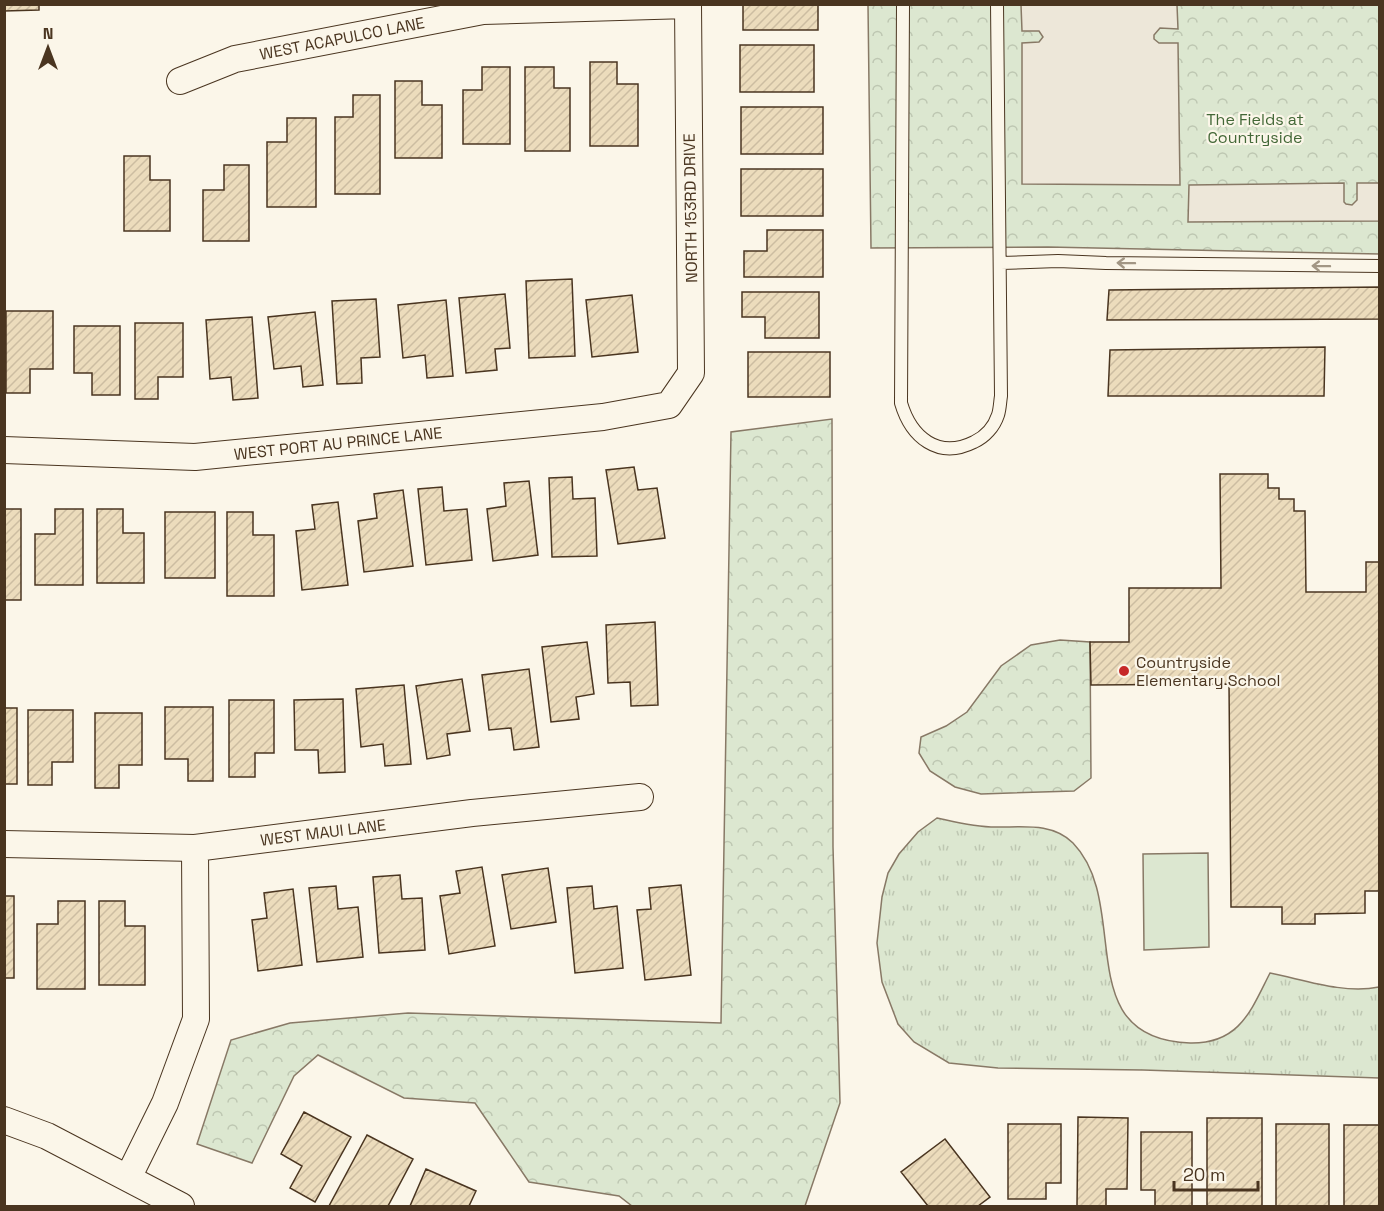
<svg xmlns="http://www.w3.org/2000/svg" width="1384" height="1211" font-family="'Space Grotesk',sans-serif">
<defs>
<pattern id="grass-tufts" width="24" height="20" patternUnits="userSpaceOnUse" patternTransform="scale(1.5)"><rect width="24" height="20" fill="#dce7d0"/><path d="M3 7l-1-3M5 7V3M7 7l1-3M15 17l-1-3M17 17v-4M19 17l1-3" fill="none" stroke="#bec7b2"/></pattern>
<pattern id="park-crowns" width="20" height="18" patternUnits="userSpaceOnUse" patternTransform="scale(1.5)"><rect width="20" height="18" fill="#dce7d0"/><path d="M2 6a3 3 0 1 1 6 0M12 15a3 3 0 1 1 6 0" fill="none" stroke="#bec7b2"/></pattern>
<pattern id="building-hatch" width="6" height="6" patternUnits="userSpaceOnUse" patternTransform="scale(1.5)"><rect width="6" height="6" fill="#ecdcbc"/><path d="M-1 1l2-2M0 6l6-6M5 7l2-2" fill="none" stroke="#ccbda1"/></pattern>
</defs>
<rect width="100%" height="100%" fill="#fbf6e9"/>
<!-- grass -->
<path fill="url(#grass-tufts)" stroke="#887966" stroke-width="1.5" d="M937,818C954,822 973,826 991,827C1019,828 1051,821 1073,843C1133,905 1068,1039 1190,1043C1240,1044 1251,1010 1270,973C1305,980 1343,994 1379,987V1078L1143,1070L998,1068L949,1063L914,1042L898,1024L882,982L877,943L882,897L888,873L899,854L918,832Z"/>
<!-- park -->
<path fill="url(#park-crowns)" stroke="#887966" stroke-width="1.5" d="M868,5H1379V254L1048,247L871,248Z
M832,419L833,847L840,1103L805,1206H632L619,1196L529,1182L475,1103L404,1098L318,1055L294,1076L252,1163L197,1144L231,1040L290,1023L408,1013L721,1023L731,432Z
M1060,640L1090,642L1091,778L1074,791L981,794L955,787L930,771L919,753L921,737L946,726L967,712L1001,666L1031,645Z"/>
<!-- pitch -->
<path fill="#dce7d0" stroke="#887966" stroke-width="1.5" d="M1208,853L1209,947L1144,950L1143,854Z"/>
<!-- parking -->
<path fill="#ede7d9" stroke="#887966" stroke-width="1.5" d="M1021,5H1177L1178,29L1160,28L1154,35V39L1159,43H1178L1180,185L1022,184V43L1039,42L1043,37L1039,31H1022Z
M1344,183V202L1346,204L1352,205L1357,200V183H1379V221L1188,222L1189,185Z"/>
<!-- building -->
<path fill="url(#building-hatch)" stroke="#4a3520" stroke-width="1.5" d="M4,4H39V10L4,11Z
M743,4H818V30H743Z
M740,45H814V92H740Z
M590,62H617V84H638V146H590Z
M482,67H510V144H463V90H482Z
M525,67H554V88H570V151H525Z
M395,81H422V105H442V158H395Z
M353,95H380V194H335V117H353Z
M741,107H823V154H741Z
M287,118H316V207H267V142H287Z
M124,156H150V180H170V231H124Z
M224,165H249V241H203V190H224Z
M741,169H823V216H741Z
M767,230H823V277H744V251H767Z
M572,279L575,356L529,358L526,281Z
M1380,287V319L1107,320L1109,290Z
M742,292H819V338H765V317H742Z
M505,294L510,348L495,349L497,370L466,373L459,298Z
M632,295L638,352L592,357L586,300Z
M376,299L380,357L361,358L362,383L337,384L332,301Z
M446,300L453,376L427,378L425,355L403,358L398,305Z
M6,311H53V369H30V393H6Z
M315,312L323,385L303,387L301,366L274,369L268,317Z
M252,317L258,398L233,400L231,377L210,379L206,320Z
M135,323H183V377H158V399H135Z
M74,326H120V395H92V373H74Z
M1325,347L1324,396H1108L1110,350Z
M748,352H830V397H748Z
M634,467L638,490L657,488L665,538L618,544L606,470Z
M1220,474H1268V488H1279V499H1294V511H1305L1306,592H1366V562H1380V891H1365V913L1315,914V924H1282V907H1231L1229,684L1091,685L1090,642H1129V588H1221Z
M572,477L573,499L595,498L597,556L552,557L549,478Z
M529,481L538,555L493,561L487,509L506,506L504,483Z
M442,487L444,511L467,509L472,560L426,565L418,489Z
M403,490L413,566L364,572L358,521L377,518L374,494Z
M338,502L348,585L302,590L296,531L315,529L312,505Z
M4,509H21V600H4Z
M55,509H83V585H35V534H55Z
M97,509H123V533H144V583H97Z
M165,512H215V578H165Z
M227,512H253V535H274V596H227Z
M655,622L658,705L631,706L630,682L608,683L606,625Z
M587,642L594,694L576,697L579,719L551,722L542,647Z
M529,669L539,747L514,750L511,728L489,730L482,675Z
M462,679L470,731L447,734L450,755L427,759L416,686Z
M404,685L411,764L385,766L383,744L361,747L356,689Z
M343,699L345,772L319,773L318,750H295L294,700Z
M229,700H274V753H255V777H229Z
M165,707H213V781H188V759H165Z
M4,708H17V784H4Z
M28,710H73V762H52V785H28Z
M95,713H142V765H119V788H95Z
M482,867L495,946L449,954L440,896L460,893L456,871Z
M548,868L556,922L511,929L502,875Z
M400,875L402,899L422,898L425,950L379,953L373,877Z
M681,885L691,975L645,980L637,910L651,909L649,888Z
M336,886L338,909L358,907L363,957L317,962L309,888Z
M592,886L594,909L617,906L623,968L575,973L567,888Z
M293,889L302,965L258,971L252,920L267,918L264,893Z
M4,896H14V978H4Z
M58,901H85V989H37V924H58Z
M99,901H125V926H145V985H99Z
M304,1112L351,1137L315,1202L290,1188L302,1166L281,1154Z
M1078,1117L1128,1118L1127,1189H1106V1206H1077Z
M1207,1118H1262V1206H1207Z
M1008,1124H1061V1183H1046V1199H1008Z
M1276,1124H1329V1206H1276Z
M1344,1125H1380V1206H1344Z
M1141,1132H1192V1206H1155V1190H1141Z
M367,1135L413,1159L388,1206H329Z
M945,1139L990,1197L978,1206H928L901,1172Z
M426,1169L476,1191L469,1206H410Z"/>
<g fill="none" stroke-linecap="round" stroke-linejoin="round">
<!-- service casing -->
<g stroke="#4a3520" stroke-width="14">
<path id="service" d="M903,4L901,403C911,437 938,460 974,442C985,437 994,427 998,415C1000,409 1000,402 1001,396L997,4
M1001,263L1058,261L1106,263L1380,266"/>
</g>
<!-- minor casing -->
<g stroke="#4a3520" stroke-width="28">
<path id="minor" d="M180,81L235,59L483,11L688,5
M4,450L195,457L603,417L669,405L691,373L688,4
M4,844L195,848L472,813L640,797
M4,1120L47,1136L181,1206
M128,1178L165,1103L196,1019L195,848"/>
</g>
<!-- service -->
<use href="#service" stroke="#fbf6e9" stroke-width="12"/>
<!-- minor -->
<use href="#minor" stroke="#fbf6e9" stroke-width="26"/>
</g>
<!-- one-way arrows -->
<defs><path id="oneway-shaft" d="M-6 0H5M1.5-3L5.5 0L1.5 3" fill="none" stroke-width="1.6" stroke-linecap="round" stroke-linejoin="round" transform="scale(1.5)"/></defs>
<g stroke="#a29684">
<use href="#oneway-shaft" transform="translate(1126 263) rotate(-179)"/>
<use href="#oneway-shaft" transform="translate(1321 266) rotate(-179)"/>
</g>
<!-- markers -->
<circle fill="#c62828" stroke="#fbf6e9" stroke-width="2" cx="1124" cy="671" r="6"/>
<g text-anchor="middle" stroke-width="4.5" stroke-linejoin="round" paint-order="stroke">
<!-- street labels -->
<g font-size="16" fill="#4a3520" stroke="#fbf6e9">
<text transform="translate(342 38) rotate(-11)" y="6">WEST ACAPULCO LANE</text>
<text transform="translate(690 208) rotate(-91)" y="6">NORTH 153RD DRIVE</text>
<text transform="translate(338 443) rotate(-6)" y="6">WEST PORT AU PRINCE LANE</text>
<text transform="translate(323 832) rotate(-7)" y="6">WEST MAUI LANE</text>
</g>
<!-- park labels -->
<g font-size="16" fill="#436837" stroke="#fbf6e9">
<text x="1255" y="125">The Fields at<tspan x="1255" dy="18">Countryside</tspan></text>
</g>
<!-- poi labels -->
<g font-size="16" fill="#4a3520" stroke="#fbf6e9" text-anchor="start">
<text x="1136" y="668">Countryside<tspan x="1136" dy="18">Elementary School</tspan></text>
</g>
</g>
<!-- border -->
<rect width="1384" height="1211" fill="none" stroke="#4a3520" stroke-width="12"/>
<!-- north arrow -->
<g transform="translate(48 48)" stroke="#fbf6e9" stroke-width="4.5" paint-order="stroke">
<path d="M0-4.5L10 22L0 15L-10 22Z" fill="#4a3520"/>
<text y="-9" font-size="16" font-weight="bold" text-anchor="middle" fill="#4a3520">N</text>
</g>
<!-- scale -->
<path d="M1174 1181v9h84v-9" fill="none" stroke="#4a3520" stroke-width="3"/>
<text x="1183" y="1181" font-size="18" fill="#4a3520" stroke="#fbf6e9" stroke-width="4.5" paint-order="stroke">20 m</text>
</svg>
